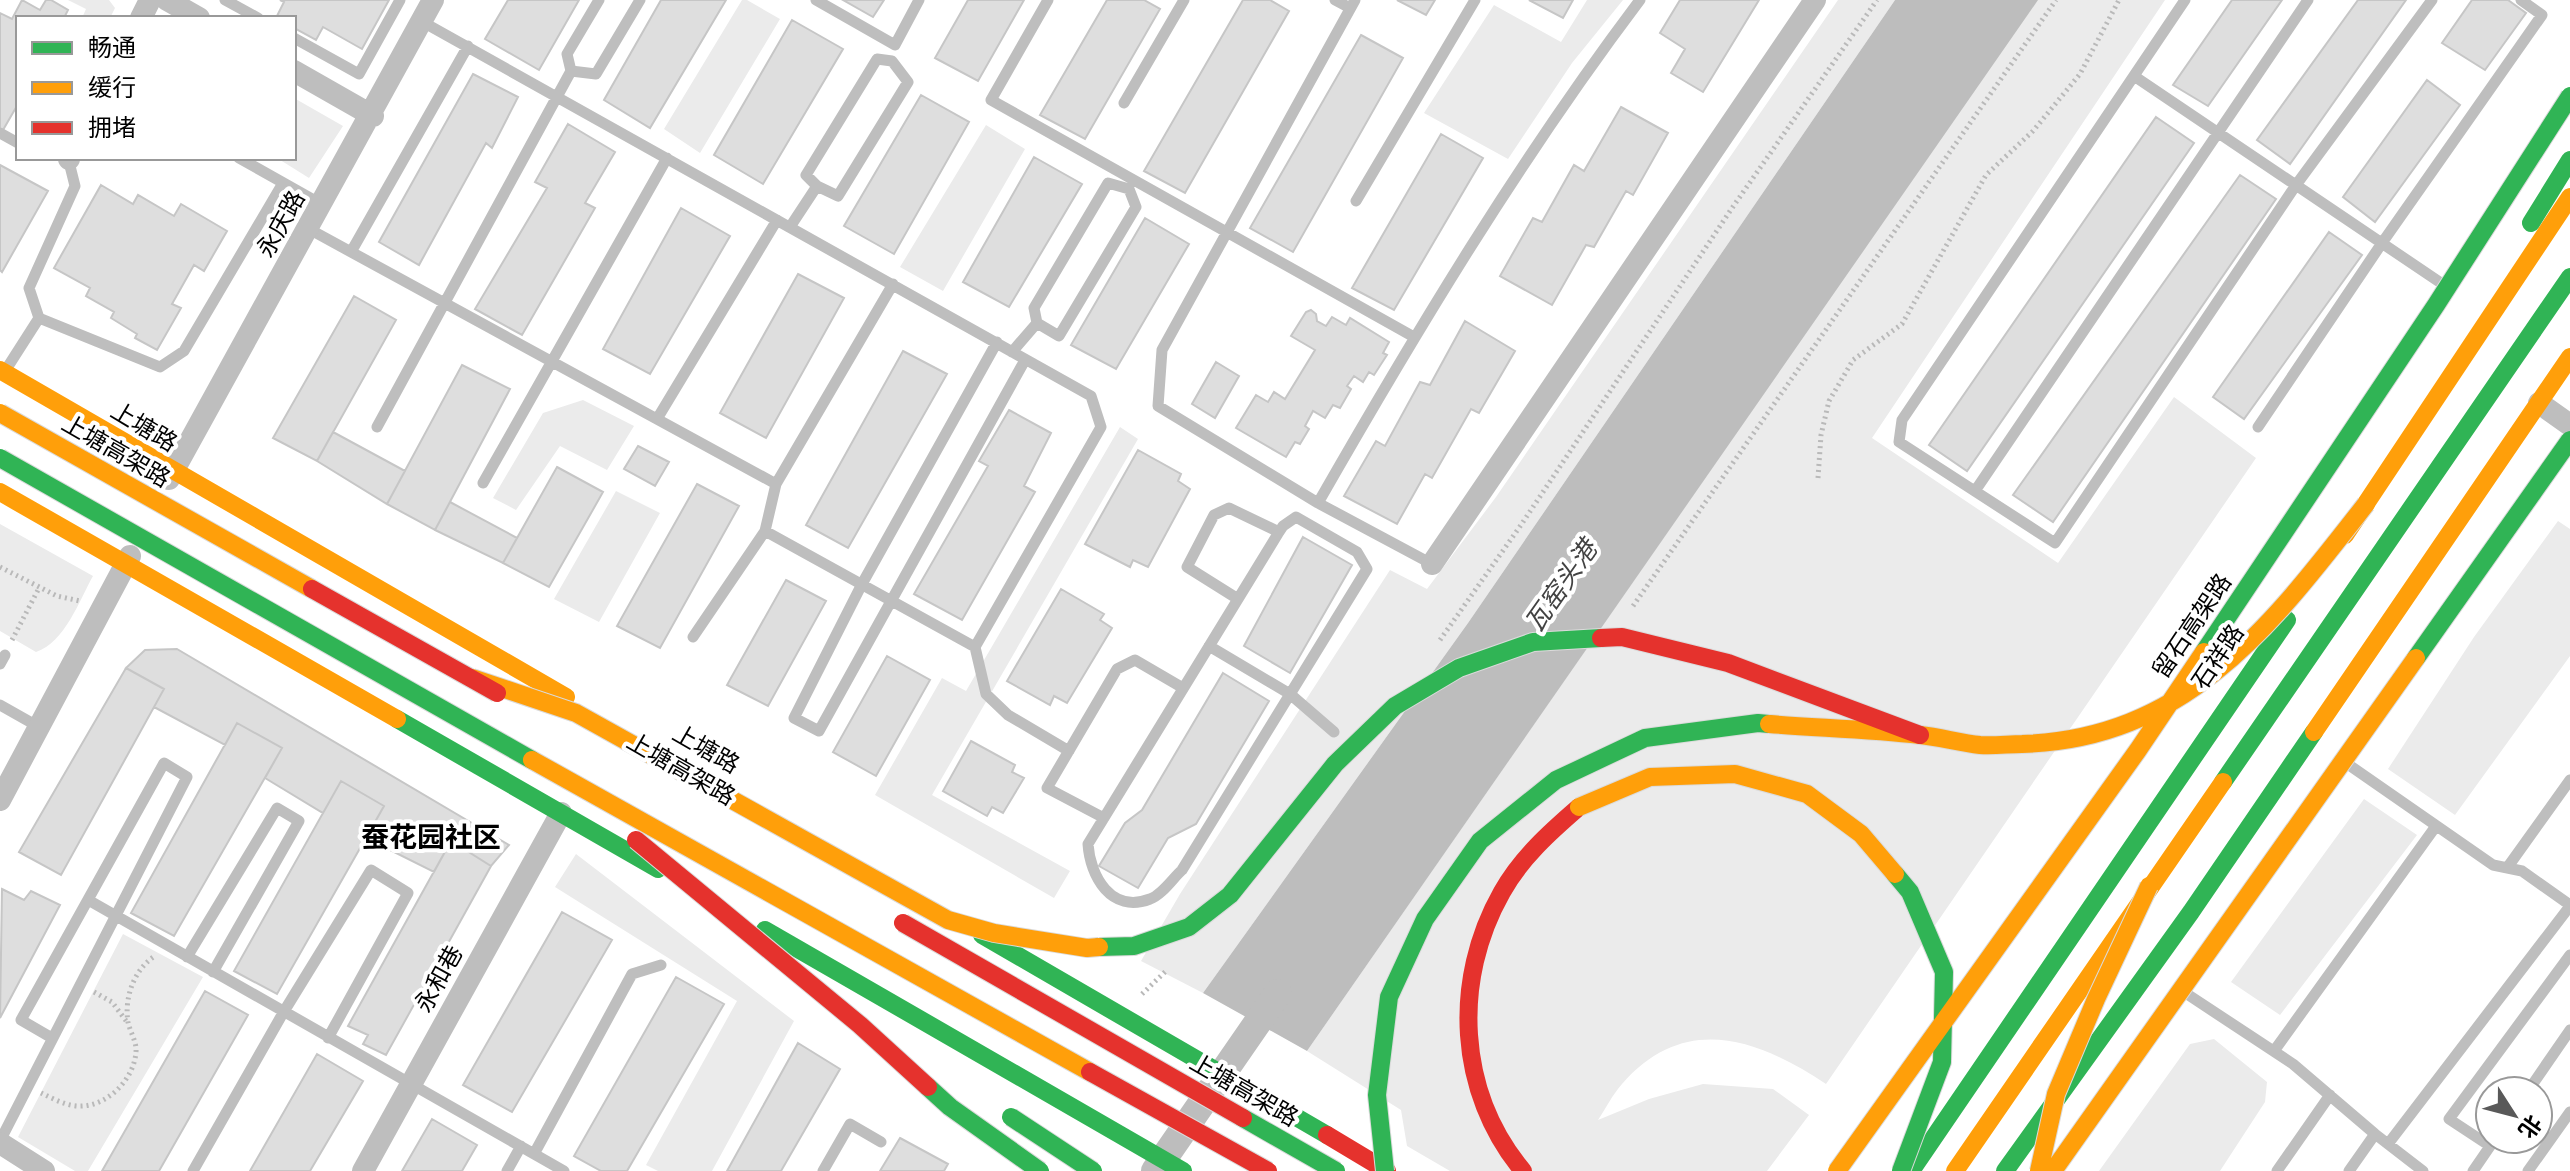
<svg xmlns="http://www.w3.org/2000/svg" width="2570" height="1171" font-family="'PT Sans','Noto Sans SC',sans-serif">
<rect width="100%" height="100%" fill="#fff"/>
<!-- green -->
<path fill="#ebebeb" d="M68,0H109L115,8L110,18H82L86,9Z
M742,0H747L780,19L700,153L664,129Z
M1587,0H1623L1572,63L1508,159L1424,113L1494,5L1561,42Z
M1838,0H1895L1468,623L1203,993L1141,961L1180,894L1390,570L1427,589L1496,497Z
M2037,0H2165L1872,438L2058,563L2174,397L2256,458L1826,1084C1758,1039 1685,1012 1622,1084C1613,1094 1606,1108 1598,1120L1649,1099L1703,1084L1773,1089L1809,1115L1767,1171H1450L1407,1146L1401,1110L1307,1051Z
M294,98L343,126L309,178L277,158H294Z
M986,125L1025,149L943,291L900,267Z
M583,400L634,426L607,470L560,446L516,510L493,498L543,413Z
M1120,427L1138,439L932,795L1070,871L1054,898L875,795L942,678L966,691Z
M616,491L660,513L599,622L554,599Z
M2558,521L2570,529V656L2455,815L2388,769L2474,637Z
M0,524L93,576C79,601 65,642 36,652L0,631Z
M2364,799L2417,835L2280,1015L2231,982Z
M576,854L794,1021L712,1171H658L646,1165L737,1001L555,887Z
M123,934L203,977L88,1171H75L18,1137Z
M2214,1039L2267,1082L2265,1102L2220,1171H2099L2190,1044Z"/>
<!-- water -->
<path fill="#bdbdbd" d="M1895,0H2038L1307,1051L1203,993L1468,623Z"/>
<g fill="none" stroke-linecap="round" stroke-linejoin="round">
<!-- canal -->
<path stroke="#bdbdbd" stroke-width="28" d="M1155,1171L1278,993"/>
</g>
<!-- building -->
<path fill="#dedede" stroke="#c6c6c6" stroke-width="2" d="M22,0L40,10L46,0H51L68,10L64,18H18V104L3,130L0,129V13L12,19Z
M280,0H389L362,49L323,27L316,40L294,28V18H276L284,2Z
M508,0H579L539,70L485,39Z
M661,0H726L650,128L604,100Z
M843,0H884L873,17Z
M968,0H1024L978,81L935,58Z
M1107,0H1144L1160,9L1085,139L1040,115Z
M1243,0H1270L1289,11L1185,193L1144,171Z
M1397,0H1435L1426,15Z
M1529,0H1573L1563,18Z
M1680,0H1759L1703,92L1671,73L1685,49L1660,33Z
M2232,0H2282L2208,106L2173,85Z
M2358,0H2406L2290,164L2257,140Z
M2472,0H2508L2526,13L2485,70L2442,43Z
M792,20L843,49L763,184L714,155Z
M1361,35L1403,58L1293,252L1250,228Z
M473,74L518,97L492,148L486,143L419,265L379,242Z
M2427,80L2460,105L2375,222L2343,197Z
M921,95L969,122L894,254L844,226Z
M1621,107L1668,133L1633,195L1626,191L1594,247L1586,245L1552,305L1500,276L1533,218L1542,222L1574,165L1584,171Z
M2156,117L2194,143L1967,471L1929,445Z
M568,124L615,152L585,203L595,208L522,335L475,309L547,188L535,182Z
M1441,134L1483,158L1394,310L1352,288Z
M1034,157L1082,184L1009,307L963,282Z
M0,165L48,191L2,272L0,270Z
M2240,175L2276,199L2053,522L2013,495Z
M101,185L133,204L138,195L174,216L181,204L227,231L204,271L194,265L172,304L181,308L157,350L135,338L137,334L111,318L114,312L86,296L90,288L54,268Z
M681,208L730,236L650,374L603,349Z
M1145,218L1189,244L1116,369L1071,345Z
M2329,232L2362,255L2244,419L2213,397Z
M798,274L844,298L766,438L720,413Z
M354,296L396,320L317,461L273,438Z
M1311,310L1316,314L1317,321L1326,326L1332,317L1346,325L1350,318L1389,342L1383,353L1387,355L1374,375L1369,372L1363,382L1354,376L1347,386L1351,389L1340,408L1333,405L1325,418L1313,411L1305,426L1309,429L1300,444L1295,442L1286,457L1236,428L1256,395L1268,402L1274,392L1285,399L1315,350L1291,336L1306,312Z
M1465,321L1515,351L1479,413L1471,409L1432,478L1425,474L1397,524L1344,496L1376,441L1385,446L1420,382L1430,385Z
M903,351L947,374L848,548L806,525Z
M1216,362L1239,376L1215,418L1192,404Z
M462,365L510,389L435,530L387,504Z
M1009,410L1051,433L1024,486L1035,492L962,620L914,594L988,466L979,461Z
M333,432L405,471L387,504L317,461Z
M638,446L669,462L655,486L624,469Z
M1138,450L1181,474L1178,481L1190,489L1148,567L1133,560L1130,567L1085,544Z
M557,467L603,492L549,587L503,563Z
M697,484L739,506L660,648L617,626Z
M450,502L517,538L503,563L435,530Z
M1303,537L1352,565L1290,673L1244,646Z
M786,580L826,601L768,706L727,685Z
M1061,589L1104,614L1100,620L1112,628L1067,703L1054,696L1050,705L1007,681Z
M177,649L509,845L491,866L451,841L434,872L366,838L384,806L341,781L323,813L265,778L282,748L237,723L225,745L154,707L164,689L126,668L145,650Z
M887,656L930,680L876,776L833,752Z
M126,668L164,689L61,875L19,852Z
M1223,673L1269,701L1196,824L1168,838L1138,888L1099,866L1125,823L1142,810Z
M237,723L282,748L174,936L131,913Z
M971,741L1015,765L1012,772L1024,778L1003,813L992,807L987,816L943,791Z
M341,781L384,806L277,994L234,971Z
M451,841L491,866L386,1055L363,1044L368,1035L348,1026Z
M2,889L24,900L31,891L60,905L0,1018Z
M562,912L612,940L512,1112L463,1085Z
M676,977L724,1004L627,1171H601L574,1156Z
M205,991L248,1015L159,1171H102Z
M798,1043L840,1069L781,1171H727Z
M317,1054L363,1081L310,1171H250Z
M432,1119L477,1145L462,1171H402Z
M900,1138L948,1164L944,1171H880Z"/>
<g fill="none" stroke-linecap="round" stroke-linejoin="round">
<!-- path -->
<path stroke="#b9b9b9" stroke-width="5" stroke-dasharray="2 4" stroke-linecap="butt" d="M1818,478L1821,435L1829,401L1853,360L1902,324L1986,175L2033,131L2080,74L2119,0
M0,567L57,596L80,601
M1633,606L2056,0
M12,640L39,588
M1440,640L1521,525L1730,211L1877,0
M94,992L112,1002L127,1022
M1142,994L1167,970
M41,1093C52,1098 64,1105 77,1106C106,1108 134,1080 136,1052C137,1042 130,1032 128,1022C124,998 134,969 155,956"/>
<!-- lane -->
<path stroke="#bebebe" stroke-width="11" d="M225,0L258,18
M816,0L895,45L919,0
M1048,0L991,100L1414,337
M1335,0L1350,8
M1355,0L1162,350L1158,406L1318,503L1432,564
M2185,0L1902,420L1899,442L2055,543L2296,185L2432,0
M421,21L1091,396L1101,427L975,647L765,531
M294,38L359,74L400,0
M571,71L596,74L640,0
M2134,76L2441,283
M1124,103L1184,0
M0,133L18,143
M68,158L75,186L29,288L39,318L160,367L184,351L283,183
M239,158L321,204
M1356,201L1475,0
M790,227L817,186L838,196L908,82L892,61L877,59L806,175L817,186
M309,229L776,484
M351,252L468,46
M997,342L862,584L794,718L819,731L1025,360
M1012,352L1037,323L1034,308L1108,183L1129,189L1136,207L1059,336L1037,323
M7,368L39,318
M657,419L777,220
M377,427L571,71L567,54L599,0
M2258,427L2382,243L2542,15L2521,0
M483,483L667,158
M1975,491L2308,0
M1318,503C1417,330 1520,159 1640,0
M1296,517L1357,552L1367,569L1182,870C1173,878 1162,895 1150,899C1111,914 1090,876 1088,844L1279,532L1283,526Z
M1238,599L1187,567L1214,515L1229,508L1279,532
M693,637L765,531L776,484L893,284
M1209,646L1290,694L1334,732
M975,647L986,694L1008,715L1069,751
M0,664L5,655
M0,705L39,727
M2349,765L2493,865L2522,871L2570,905
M1104,818L1047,788L1117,669L1135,660L1183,688
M2507,868L2570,780
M90,901L564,1171
M187,957L277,808L299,821L213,972
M2187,994L2293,1064L2375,1134L2423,1171
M2274,1051L2436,826
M2528,1091L2570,1030
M0,1141L187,777L164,763L21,1020L52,1038
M2388,1144L2570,906
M2490,1146L2449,1119L2570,955
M534,1154L632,974L661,965
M193,1171L283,1013L371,870L408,893L328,1038
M507,1171L521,1146
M823,1171L850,1124L881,1142
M2277,1171L2330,1095
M2349,1171L2375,1134
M2473,1171L2495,1139
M2528,1171L2570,1112"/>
<!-- street -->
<path stroke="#bebebe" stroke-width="22" d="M167,0L199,18
M141,18L150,0
M294,71L373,116
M69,159V158
M2539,403L2570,425
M169,479L433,0
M1432,564L1815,0
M0,800L130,556
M0,1143L44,1171
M363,1171L561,813"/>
<!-- fast -->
<path stroke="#30b455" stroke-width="18" d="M2531,223L2570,160
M397,719L658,869
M2223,782L2570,277
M765,930L1183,1171
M982,935L1327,1135
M1911,1171L2287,620
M2005,1171L2191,912L2314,732"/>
<!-- slow -->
<path stroke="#ff9f0a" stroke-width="18" d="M0,370L566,697
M0,492L397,719
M2345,535L2570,197
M2314,732L2570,357
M1955,1171L2223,782"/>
<!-- jam -->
<path stroke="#e5322d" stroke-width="18" d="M1327,1135L1387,1171
M1523,1171C1457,1092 1452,980 1502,892C1521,858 1550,832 1579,807"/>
<!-- fast-bridge casing -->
<g stroke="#dbdbdb" stroke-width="20" stroke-linecap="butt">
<path id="fast-bridge" d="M0,458L532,760
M2204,652L2436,305L2570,96
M2416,658L2570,440
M1895,874L1910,892L1944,972L1942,1062L1901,1171
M1099,947L1134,946L1189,927L1230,895L1335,764L1395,706L1459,668L1533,642L1601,638
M928,1087L950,1107L1040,1171
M1011,1117L1093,1171
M1243,1118L1336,1171
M1385,1171L1377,1095L1389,997L1425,919L1480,841L1556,780L1645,738L1758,723L1769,724"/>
</g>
<!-- slow-bridge casing -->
<g stroke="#dbdbdb" stroke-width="20" stroke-linecap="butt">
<path id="slow-bridge" d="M0,413L312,589
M472,678L576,713L948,920L994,933L1087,948L1099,947
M1769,724C1819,728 1870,729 1920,735C1940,737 1960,743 1980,745C1994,746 2009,744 2022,744C2188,739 2273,623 2366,504
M532,760L1090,1072
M1579,807L1650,777L1735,774L1807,794L1861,834L1895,874
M1837,1171L2138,750L2204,652
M2039,1171L2056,1094L2096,999L2149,886
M2053,1171L2416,658"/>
</g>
<!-- jam-bridge casing -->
<g stroke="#dbdbdb" stroke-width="20" stroke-linecap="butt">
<path id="jam-bridge" d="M312,589L497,693
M1601,638L1622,637L1728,663L1920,735
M636,840L860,1025L928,1087
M903,923L1243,1118
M1090,1072L1268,1171"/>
</g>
<!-- fast-bridge -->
<use href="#fast-bridge" stroke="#30b455" stroke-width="18"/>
<!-- slow-bridge -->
<use href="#slow-bridge" stroke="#ff9f0a" stroke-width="18"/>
<!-- jam-bridge -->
<use href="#jam-bridge" stroke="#e5322d" stroke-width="18"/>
</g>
<g text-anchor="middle" stroke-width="8" stroke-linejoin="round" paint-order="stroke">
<!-- street labels -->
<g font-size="24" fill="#000" stroke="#fff">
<text transform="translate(281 224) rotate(-61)" y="8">永庆路</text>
<text transform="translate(144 427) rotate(31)" y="8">上塘路</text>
<text transform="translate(116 451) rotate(30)" y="8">上塘高架路</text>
<text transform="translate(2192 626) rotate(-56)" y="8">留石高架路</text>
<text transform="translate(2218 657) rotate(-56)" y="8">石祥路</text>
<text transform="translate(706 749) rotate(30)" y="8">上塘路</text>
<text transform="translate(681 769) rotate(30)" y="8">上塘高架路</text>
<text transform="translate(439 979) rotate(-61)" y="8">永和巷</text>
<text transform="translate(1244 1090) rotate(30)" y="8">上塘高架路</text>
</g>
<!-- water labels -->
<g font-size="26" font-style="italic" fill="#424242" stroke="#fff">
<text transform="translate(1561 586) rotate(-55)" y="9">瓦窑头港</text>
</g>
<!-- quarter labels -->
<g font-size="28" font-weight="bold" fill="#000" stroke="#fff">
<text x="431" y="847">蚕花园社区</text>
</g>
</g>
<!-- legend -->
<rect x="16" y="16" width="280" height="144" fill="#ffffff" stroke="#999999" stroke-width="2"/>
<rect x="32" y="42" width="40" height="12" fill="#30b455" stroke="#999999" stroke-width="2"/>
<text x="88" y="56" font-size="24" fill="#000000">畅通</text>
<rect x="32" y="82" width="40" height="12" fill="#ff9f0a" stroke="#999999" stroke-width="2"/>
<text x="88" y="96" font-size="24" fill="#000000">缓行</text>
<rect x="32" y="122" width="40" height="12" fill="#e5322d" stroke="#999999" stroke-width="2"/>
<text x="88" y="136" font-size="24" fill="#000000">拥堵</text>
<!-- north arrow -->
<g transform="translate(2514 1115) rotate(126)"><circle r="38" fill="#ffffff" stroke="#999999" stroke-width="2"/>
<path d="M0-6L14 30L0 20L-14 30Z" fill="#595959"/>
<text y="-12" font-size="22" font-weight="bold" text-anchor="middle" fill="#000000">北</text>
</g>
</svg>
